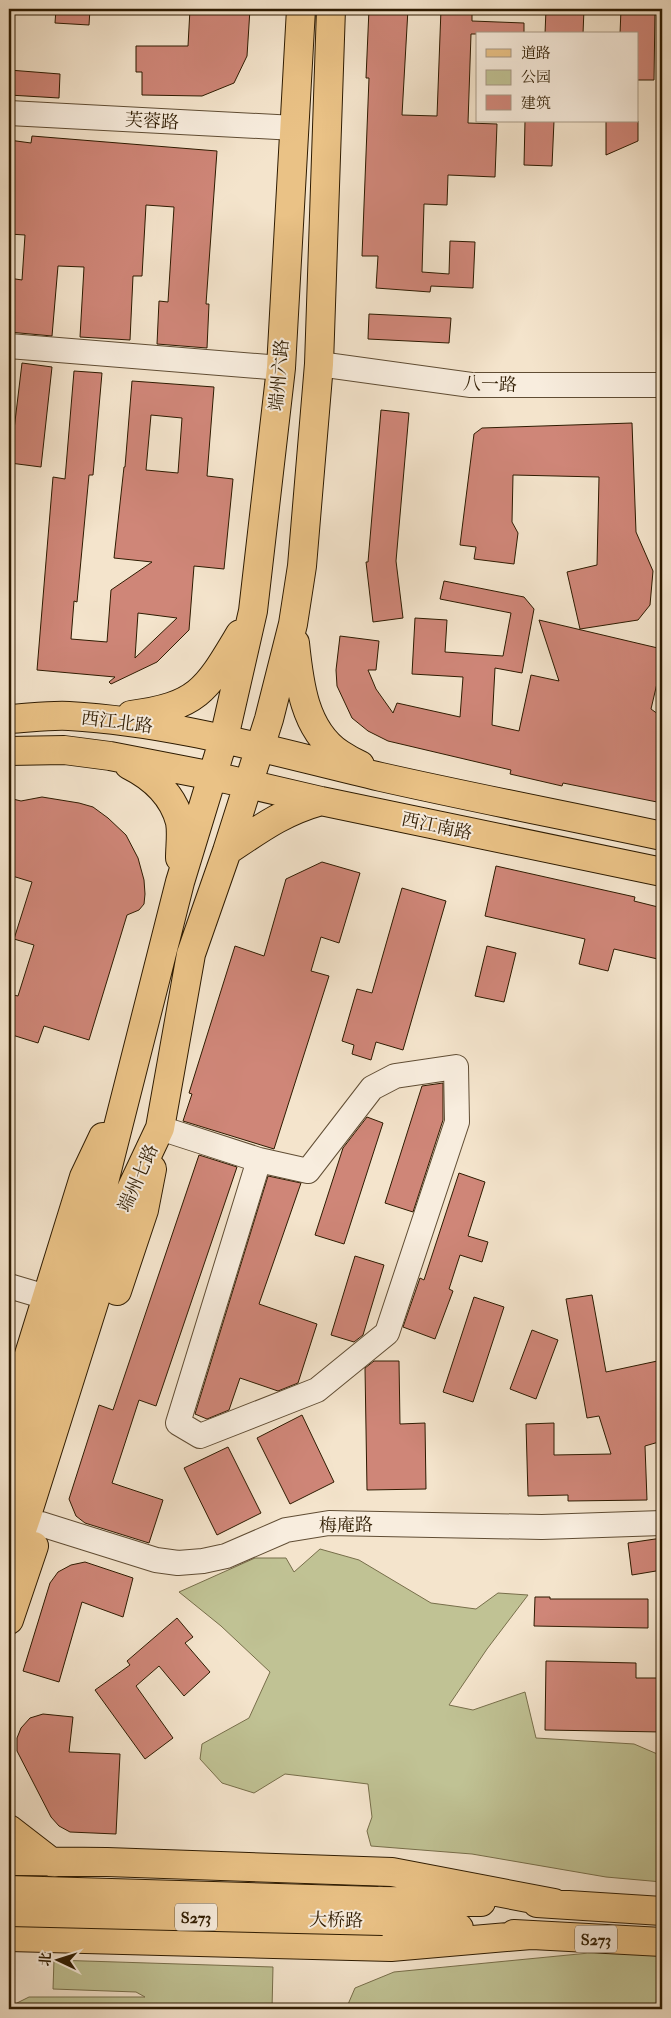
<svg xmlns="http://www.w3.org/2000/svg" width="671" height="2018" font-family="'IM FELL Double Pica','Noto Serif SC',serif">
<rect width="100%" height="100%" fill="#f4e4cc"/>
<filter id="stains"><feTurbulence type="fractalNoise" baseFrequency=".004" numOctaves="4"/><feColorMatrix values="0 0 0 0 .2 0 0 0 0 .09 0 0 0 0 .02 0 0 0 .5 -.17"/></filter>
<radialGradient id="worn" r=".72"><stop offset=".6" stop-color="#630" stop-opacity="0"/><stop offset="1" stop-color="#630" stop-opacity=".3"/></radialGradient>
<!-- green -->
<path fill="#c0c294" stroke="#776e4a" d="M320,1549L359,1560L431,1603L476,1609L498,1593L528,1595L487,1649L449,1705L473,1710L525,1692L536,1738L634,1744L662,1756V1882L606,1877L472,1854L371,1846L367,1831L372,1817L368,1784L285,1774L254,1793L222,1783L200,1759L202,1744L249,1718L270,1672L221,1626L179,1592L255,1558H286L294,1572Z
M620,1950L662,1953V2009H346L355,1988L394,1972Z
M54,1960L273,1967L272,2009H9V2007L29,1997H145L136,1992L53,1989Z"/>
<!-- building -->
<path fill="#cf8678" stroke="#2e1b01" fill-rule="evenodd" d="M56,9H90L89,25L55,23Z
M190,9H250L247,56L234,83L202,96L142,95V72H136V46H188Z
M369,9H408L402,115L437,116L441,9H472V21L524,23V34H471L468,123L497,124L495,177L448,175L447,205L424,204L422,272L449,274L450,241L475,242L473,288L431,286L430,292L376,288L378,256H362L369,78H366Z
M546,9H584L583,34H545Z
M621,9H655L654,80H637V34H620Z
M9,70L60,74L59,98L9,95Z
M525,121H554L552,166L524,165Z
M606,121H638V141L606,155Z
M32,136L217,151L206,304H209L207,348L157,344L159,301L168,302L174,207L146,205L142,276H133L130,340L80,337L84,267L58,266L52,336L9,332V278L22,280L25,235L9,234V140L31,143Z
M369,314L451,318L449,343L368,339Z
M22,363L52,367L41,467L10,463Z
M74,371L102,373L93,475H89L77,602L74,601L71,639L107,642L111,590L152,562L114,558L124,467H125L132,381L214,387L207,476L233,479L224,569L194,566L189,630L157,662L111,684L109,682L115,677L37,670L53,477L65,479ZM151,415L182,418L178,473L146,470ZM138,613L177,618L135,658Z
M381,410L409,413L396,561L403,618L373,622L366,562H368Z
M632,423L636,532L653,571L650,605L638,620L580,629L567,572L597,565L599,477L513,475L512,522L518,533L514,564L474,559L476,547L460,545L474,434L482,428Z
M444,581L524,597L534,609L522,673L495,668L492,725L519,731L531,675L559,681L539,620L662,649V662L651,709L662,717V803L563,783L562,786L510,774L511,770L388,741L368,731L352,718L337,686L336,670L340,636L379,641L376,670H368L376,689L393,713L397,703L460,717L463,677L412,674L415,618L447,620L445,652L503,656L511,613L440,599Z
M42,797L79,803L93,807L108,818L126,835L138,858L144,880L145,894L144,904L139,910L127,915L89,1040L44,1026L38,1043L9,1034V994L18,996L34,945L14,939L32,882L9,875V798L21,801Z
M322,862L360,873L339,943L321,937L311,971L329,976L274,1149L183,1121L192,1094L189,1093L235,946L264,956L286,879Z
M496,866L635,897L634,901L662,908V960L614,949L608,971L579,964L585,939L485,916Z
M402,888L446,901L403,1050L376,1042L371,1060L352,1054L354,1045L342,1041L357,989L372,993Z
M487,946L516,953L504,1002L475,996Z
M443,1083V1120L413,1212L385,1203L422,1086Z
M367,1117L383,1123L344,1244L315,1235L343,1148Z
M199,1155L237,1167L156,1406L139,1400L112,1483L163,1500L149,1543L85,1523L76,1516L69,1499L99,1405L113,1410Z
M459,1173L485,1182L468,1236L488,1242L482,1262L460,1255L449,1289L453,1291L435,1339L403,1327L420,1278L424,1280Z
M268,1176L301,1183L259,1304L317,1324L298,1383L278,1391L240,1378L229,1410L207,1419L195,1414Z
M355,1256L384,1265L363,1335L354,1342L331,1335Z
M592,1295L606,1372L662,1360V1441L645,1446L647,1500L568,1501V1495L528,1496L526,1424L554,1423V1455L611,1454L599,1416L587,1418L566,1299Z
M474,1297L504,1307L473,1402L443,1392Z
M532,1330L558,1340L536,1399L510,1389Z
M374,1361H399L400,1424L425,1423L426,1489L367,1490L365,1368Z
M302,1415L334,1482L290,1504L257,1438Z
M228,1447L261,1513L217,1535L184,1468Z
M662,1538V1570L632,1575L628,1543Z
M85,1562L133,1578L123,1617L82,1602L59,1682L23,1671L50,1583L58,1572L71,1565Z
M535,1597H550V1599H648V1628L534,1626Z
M177,1618L193,1637L185,1643L210,1672L184,1696L159,1666L136,1686L173,1738L145,1759L95,1690L130,1665L127,1661Z
M546,1661L636,1663V1678H661L662,1732L545,1730Z
M43,1714L73,1717L69,1752L120,1754L116,1834L70,1832L59,1826L51,1817L17,1751V1738L21,1728L30,1718Z"/>
<g fill="none" stroke-linecap="round" stroke-linejoin="round">
<!-- minor casing -->
<g stroke="#604d34" stroke-width="26">
<path id="minor" d="M9,113L295,128
M9,346L281,368
M319,364L471,385H662
M160,1128L259,1160L308,1171L372,1088L395,1076L456,1067L457,1122L387,1333L317,1390L200,1436L178,1423L259,1160
M9,1286L46,1297
M41,1524L156,1560L178,1563L203,1561L226,1556L286,1530L329,1523L542,1527L662,1523"/>
</g>
<!-- major casing -->
<g stroke="#2e1b01" stroke-width="30">
<path id="major" d="M295,643C299,682 304,730 340,754C346,758 353,762 360,765
M131,715C199,706 207,689 240,634
M9,719C29,718 49,715 69,716C176,722 278,753 381,777C474,798 568,816 662,836
M9,751L64,750L110,756L213,776L321,801L662,872
M129,765C153,777 173,795 180,822C182,833 180,847 180,858
M227,851C260,829 282,812 321,801
M117,1291L144,1210L152,1169
M9,1419L84,1177L103,1137
M9,1497L67,1311L103,1186L180,882L224,738L253,611L281,368L301,9
M9,1568L27,1515L127,1198L160,1128L191,954L227,851L269,719L293,624L302,566L319,364L331,9
M9,1620L34,1546
M9,1829L53,1863
M9,1861L107,1862L392,1872L554,1903
M378,1901L481,1902
M537,1903L662,1911
M383,1921L459,1928
M514,1934L662,1942
M9,1937L391,1947L531,1935"/>
</g>
<!-- minor -->
<use href="#minor" stroke="#f8edde" stroke-width="24"/>
<!-- major -->
<use href="#major" stroke="#eac286" stroke-width="28"/>
<!-- major-bridge casing -->
<g stroke="#2e1b01" stroke-width="30" stroke-linecap="butt">
<path id="major-bridge" d="M9,1890L378,1901
M9,1912L383,1921"/>
</g>
<!-- major-bridge -->
<use href="#major-bridge" stroke="#eac286" stroke-width="28"/>
</g>
<g text-anchor="middle" stroke-width="4" stroke-linejoin="round" paint-order="stroke">
<!-- shield labels -->
<g fill="#f8edde" stroke="#6b5a43" stroke-width="1">
<rect x="175" y="1903.5" width="42" height="27" rx="4"/>
<rect x="575" y="1925.5" width="42" height="27" rx="4"/>
</g>
<g font-size="16" font-weight="bold" fill="#2e1b01">
<text x="196" y="1923">S273</text>
<text x="596" y="1945">S273</text>
</g>
<!-- street labels -->
<g font-size="18" fill="#2e1b01" stroke="#f8edde">
<text transform="translate(152 121) rotate(3)" y="6">芙蓉路</text>
<text transform="translate(279 375) rotate(-85)" y="6">端州六路</text>
<text transform="translate(490 384) rotate(2)" y="6">八一路</text>
<text transform="translate(117 722) rotate(7)" y="6">西江北路</text>
<text transform="translate(437 826) rotate(12)" y="6">西江南路</text>
<text transform="translate(138 1178) rotate(-66)" y="6">端州七路</text>
<text transform="translate(346 1525) rotate(-1)" y="6">梅庵路</text>
<text transform="translate(336 1920) rotate(1)" y="6">大桥路</text>
</g>
</g>
<!-- margin -->
<rect width="671" height="2018" fill="none" stroke="#f4e4cc" stroke-width="30"/>
<rect x="10" y="10" width="651" height="1998" fill="none" stroke="#2e1b01" stroke-width="2.5"/>
<rect x="15" y="15" width="641" height="1988" fill="none" stroke="#2e1b01"/>
<!-- legend -->
<rect x="476" y="32" width="162" height="90" fill="#f8edde" stroke="#a79986"/>
<rect x="486" y="49" width="25" height="8" fill="#eac286" stroke="#a79986"/>
<text x="521" y="58" font-size="15" fill="#2e1b01">道路</text>
<rect x="486" y="70" width="25" height="15" fill="#c0c294" stroke="#a79986"/>
<text x="521" y="82" font-size="15" fill="#2e1b01">公园</text>
<rect x="486" y="95" width="25" height="15" fill="#cf8678" stroke="#a79986"/>
<text x="521" y="108" font-size="15" fill="#2e1b01">建筑</text>
<!-- north arrow -->
<g transform="translate(58 1960) rotate(274)" stroke="#f8edde" stroke-width="4" paint-order="stroke">
<path d="M0-4L9 19L0 12L-9 19Z" fill="#2e1b01"/>
<text y="-8" font-size="14" font-weight="bold" text-anchor="middle" fill="#2e1b01">北</text>
</g>
<rect width="100%" height="100%" filter="url(#stains)"/>
<rect width="100%" height="100%" fill="url(#worn)"/>
</svg>
